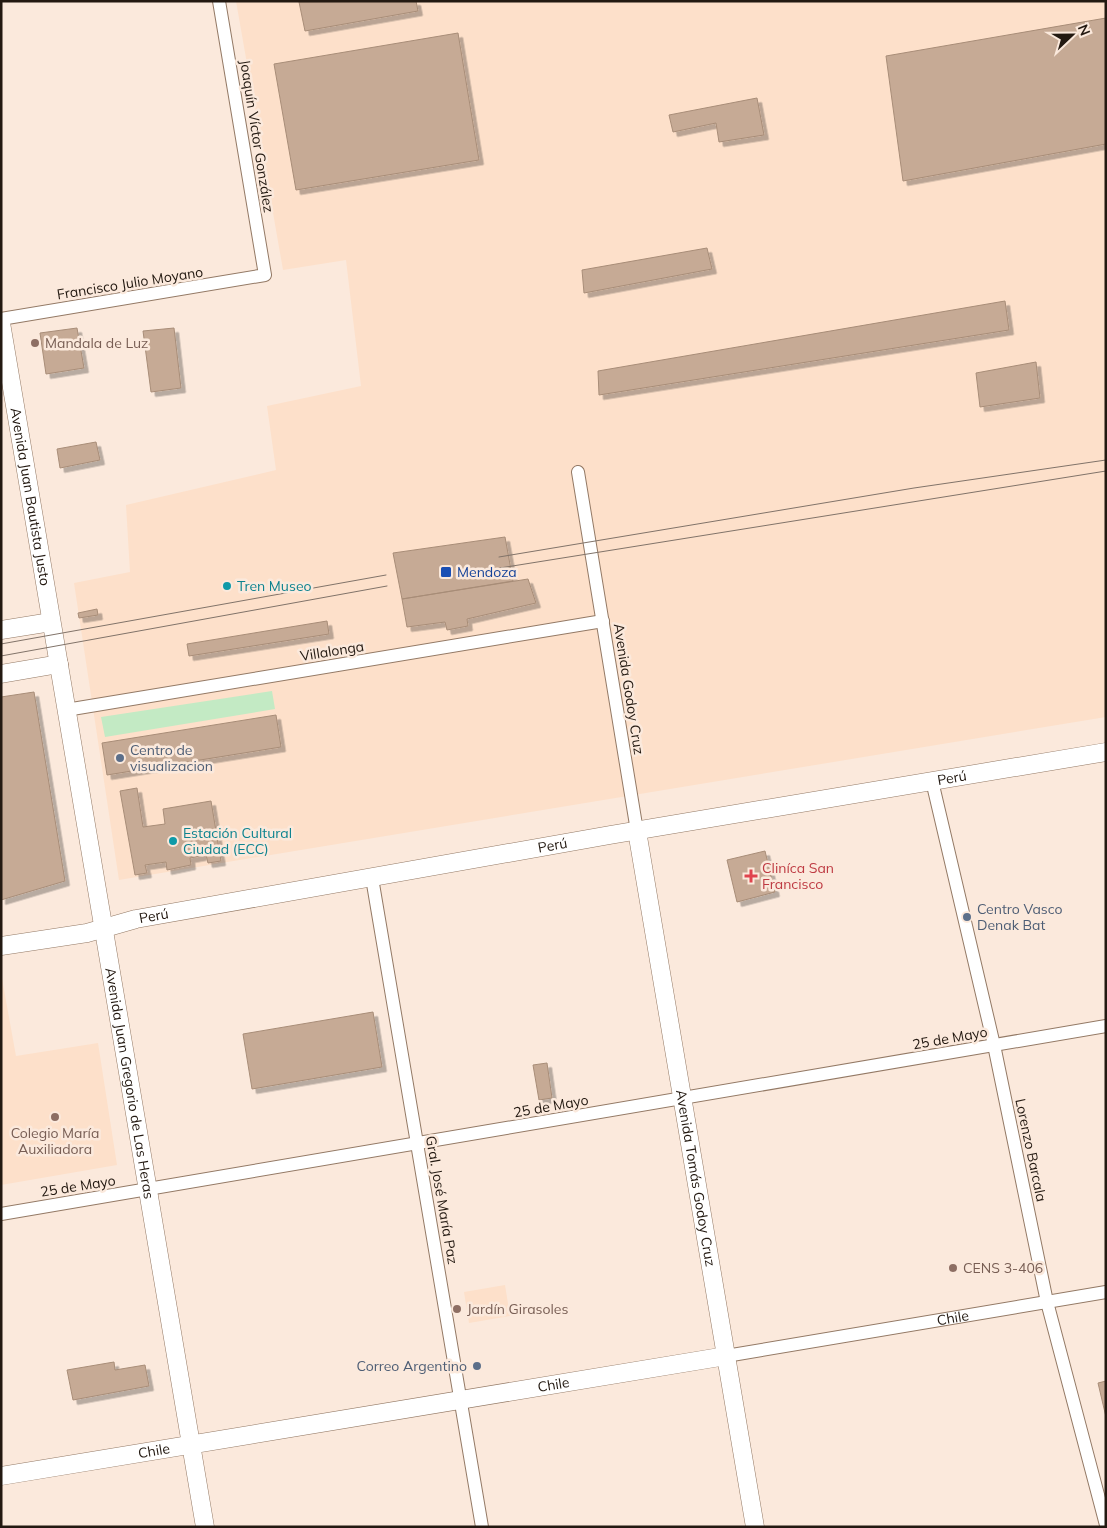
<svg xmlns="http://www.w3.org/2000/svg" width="1107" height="1528" font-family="Mulish,sans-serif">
<defs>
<filter id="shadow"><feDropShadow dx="4.5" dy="4.5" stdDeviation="0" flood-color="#0004"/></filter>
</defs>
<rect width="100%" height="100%" fill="#fbe9dc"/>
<!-- built -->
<path fill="#fde0ca" d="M236,1H1106V717L119,880L74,583L130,572L126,505L276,470L267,406L361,386L346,260L283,270Z
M1,973L16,1056L98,1043L117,1165L1,1185Z
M505,1285L510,1316L469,1323L464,1292Z"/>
<!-- green -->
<path fill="#c3eac4" d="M272,691L275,709L105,737L101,717Z"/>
<!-- building -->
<path fill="#c6aa95" stroke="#a88d78" filter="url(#shadow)" d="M416,1L418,11L305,31L299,2Z
M1106,18V144L903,181L886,56Z
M458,33L479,160L296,190L274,64Z
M757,98L764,135L719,142L716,123L673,132L669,115Z
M707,248L712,269L584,293L582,270Z
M1005,301L1009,330L599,395L598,371Z
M77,328L84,368L46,374L40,333Z
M174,328L181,388L151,392L143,331Z
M1036,362L1040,398L980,407L976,373Z
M96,442L100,460L60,468L57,449Z
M505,537L513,581L402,599L393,553Z
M528,579L536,603L467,619L468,626L447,630L445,622L407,627L402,599Z
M97,609L98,615L79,618L78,613Z
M327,621L329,634L189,656L187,644Z
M34,692L65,881L1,900V697Z
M276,715L281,747L107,775L102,743Z
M137,788L143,827L165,824L163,809L211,801L221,861L208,863L206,855L190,858L191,865L167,870L166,862L145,865L147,873L135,875L120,791Z
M765,851L775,892L737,902L727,860Z
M373,1012L382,1067L252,1089L243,1034Z
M547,1063L552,1098L539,1100L533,1065Z
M114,1362L115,1370L145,1365L149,1386L73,1400L67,1370Z
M1106,1381V1417L1098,1383Z"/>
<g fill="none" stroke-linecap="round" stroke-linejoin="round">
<!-- street casing -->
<g stroke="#937965" stroke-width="14">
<g id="street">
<path d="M1,319L265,275L219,1"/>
<path d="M578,472L637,831"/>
<path d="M66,710L603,621"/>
<path d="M932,781L994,1045L1047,1302L1106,1525"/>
<path d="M372,878L482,1527"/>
<path d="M1,1214L1106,1026"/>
<path id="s1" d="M726,1356L1106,1292"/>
</g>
</g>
<!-- secondary casing -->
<g stroke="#937965" stroke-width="19">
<g id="secondary">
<path id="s2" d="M1,323L205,1527"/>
<path d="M1,630L51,622"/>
<path d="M1,674L59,664"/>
<path id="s3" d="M637,831L755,1527"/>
<path id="s4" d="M1,946L87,933L136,919L610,835L1106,752"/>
<path id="s5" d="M1,1476L726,1356"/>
</g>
</g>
<!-- street -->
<use href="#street" stroke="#fff" stroke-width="12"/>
<!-- secondary -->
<use href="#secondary" stroke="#fff" stroke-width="18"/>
<!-- tram -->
<path stroke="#817369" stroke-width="1" d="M499,557L914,488L1106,460
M500,568L1106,471
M1,644L386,575
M1,656L387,586"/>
</g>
<!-- markers -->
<g fill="#8d6e63" stroke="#fbe9dc" stroke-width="2">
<circle cx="35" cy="343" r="5"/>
<circle cx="55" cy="1117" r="5"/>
<circle cx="953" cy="1268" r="5"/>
<circle cx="457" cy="1309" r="5"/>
</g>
<rect fill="#1a4fb4" stroke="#fbe9dc" stroke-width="2" x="440" y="566" width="12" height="12" rx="2.5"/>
<g fill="#0f9aa8" stroke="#fbe9dc" stroke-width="2">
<circle cx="227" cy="586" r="5"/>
<circle cx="173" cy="841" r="5"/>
</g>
<g fill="#5c6f8a" stroke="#fbe9dc" stroke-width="2">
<circle cx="120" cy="758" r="5"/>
<circle cx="967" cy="917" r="5"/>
<circle cx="477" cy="1366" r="5"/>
</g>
<path fill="#e0444e" stroke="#fbe9dc" stroke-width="2" d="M748.5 868.5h5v5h5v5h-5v5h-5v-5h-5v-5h5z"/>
<g text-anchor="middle" stroke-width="5" stroke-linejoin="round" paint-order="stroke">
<!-- street labels -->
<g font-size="14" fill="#231911" stroke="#fbe9dc">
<text transform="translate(257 136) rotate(81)" y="5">Joaquín Víctor González</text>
<text transform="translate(130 283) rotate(-9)" y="5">Francisco Julio Moyano</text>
<text dy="5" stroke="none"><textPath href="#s2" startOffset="176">Avenida Juan Bautista Justo</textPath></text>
<text transform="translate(332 651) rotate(-9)" y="5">Villalonga</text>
<text transform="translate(629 689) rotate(81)" y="5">Avenida Godoy Cruz</text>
<text dy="5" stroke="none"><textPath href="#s4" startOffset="966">Perú</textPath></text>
<text dy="5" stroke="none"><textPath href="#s4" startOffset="561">Perú</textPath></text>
<text dy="5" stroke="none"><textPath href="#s4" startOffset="156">Perú</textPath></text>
<text transform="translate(950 1038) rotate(-10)" y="5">25 de Mayo</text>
<text dy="5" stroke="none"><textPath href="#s2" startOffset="771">Avenida Juan Gregorio de Las Heras</textPath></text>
<text transform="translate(551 1106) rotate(-10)" y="5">25 de Mayo</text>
<text transform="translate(1031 1150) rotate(78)" y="5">Lorenzo Barcala</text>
<text dy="5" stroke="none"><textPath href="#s3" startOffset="352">Avenida Tomás Godoy Cruz</textPath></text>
<text transform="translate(78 1186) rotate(-9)" y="5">25 de Mayo</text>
<text transform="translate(442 1200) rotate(80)" y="5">Gral. José María Paz</text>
<text dy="5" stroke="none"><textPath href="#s1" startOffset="230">Chile</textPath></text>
<text dy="5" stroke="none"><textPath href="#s5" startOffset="560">Chile</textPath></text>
<text dy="5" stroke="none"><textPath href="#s5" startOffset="155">Chile</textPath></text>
</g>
<!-- education labels -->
<g font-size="14" fill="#785e54" stroke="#fbe9dc" text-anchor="start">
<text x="45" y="348">Mandala de Luz</text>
<text x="55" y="1138" text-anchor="middle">Colegio María<tspan x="55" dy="16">Auxiliadora</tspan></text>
<text x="963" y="1273">CENS 3-406</text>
<text x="467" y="1314">Jardín Girasoles</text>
</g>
<!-- transit labels -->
<g font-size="14" fill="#164399" stroke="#fbe9dc" text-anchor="start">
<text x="457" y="577">Mendoza</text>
</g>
<!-- culture labels -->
<g font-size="14" fill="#0d838f" stroke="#fbe9dc" text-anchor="start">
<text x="237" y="591">Tren Museo</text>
<text x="183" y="838">Estación Cultural<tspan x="183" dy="16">Ciudad (ECC)</tspan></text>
</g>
<!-- service labels -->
<g font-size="14" fill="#4e5e75" stroke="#fbe9dc" text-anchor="start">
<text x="130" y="755">Centro de<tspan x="130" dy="16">visualizacion</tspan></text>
<text x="977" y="914">Centro Vasco<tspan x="977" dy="16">Denak Bat</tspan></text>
<text x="467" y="1371" text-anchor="end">Correo Argentino</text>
</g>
<!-- health labels -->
<g font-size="14" fill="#be3a42" stroke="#fbe9dc" text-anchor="start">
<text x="762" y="873">Cliníca San<tspan x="762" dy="16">Francisco</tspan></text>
</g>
</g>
<!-- border -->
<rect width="1107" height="1528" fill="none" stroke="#231911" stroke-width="5"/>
<!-- north arrow -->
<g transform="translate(1072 35) rotate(68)" stroke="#fbe9dc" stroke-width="4" paint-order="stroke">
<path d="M0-4L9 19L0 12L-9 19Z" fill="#231911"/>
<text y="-8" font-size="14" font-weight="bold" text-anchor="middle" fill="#231911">N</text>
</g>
</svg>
